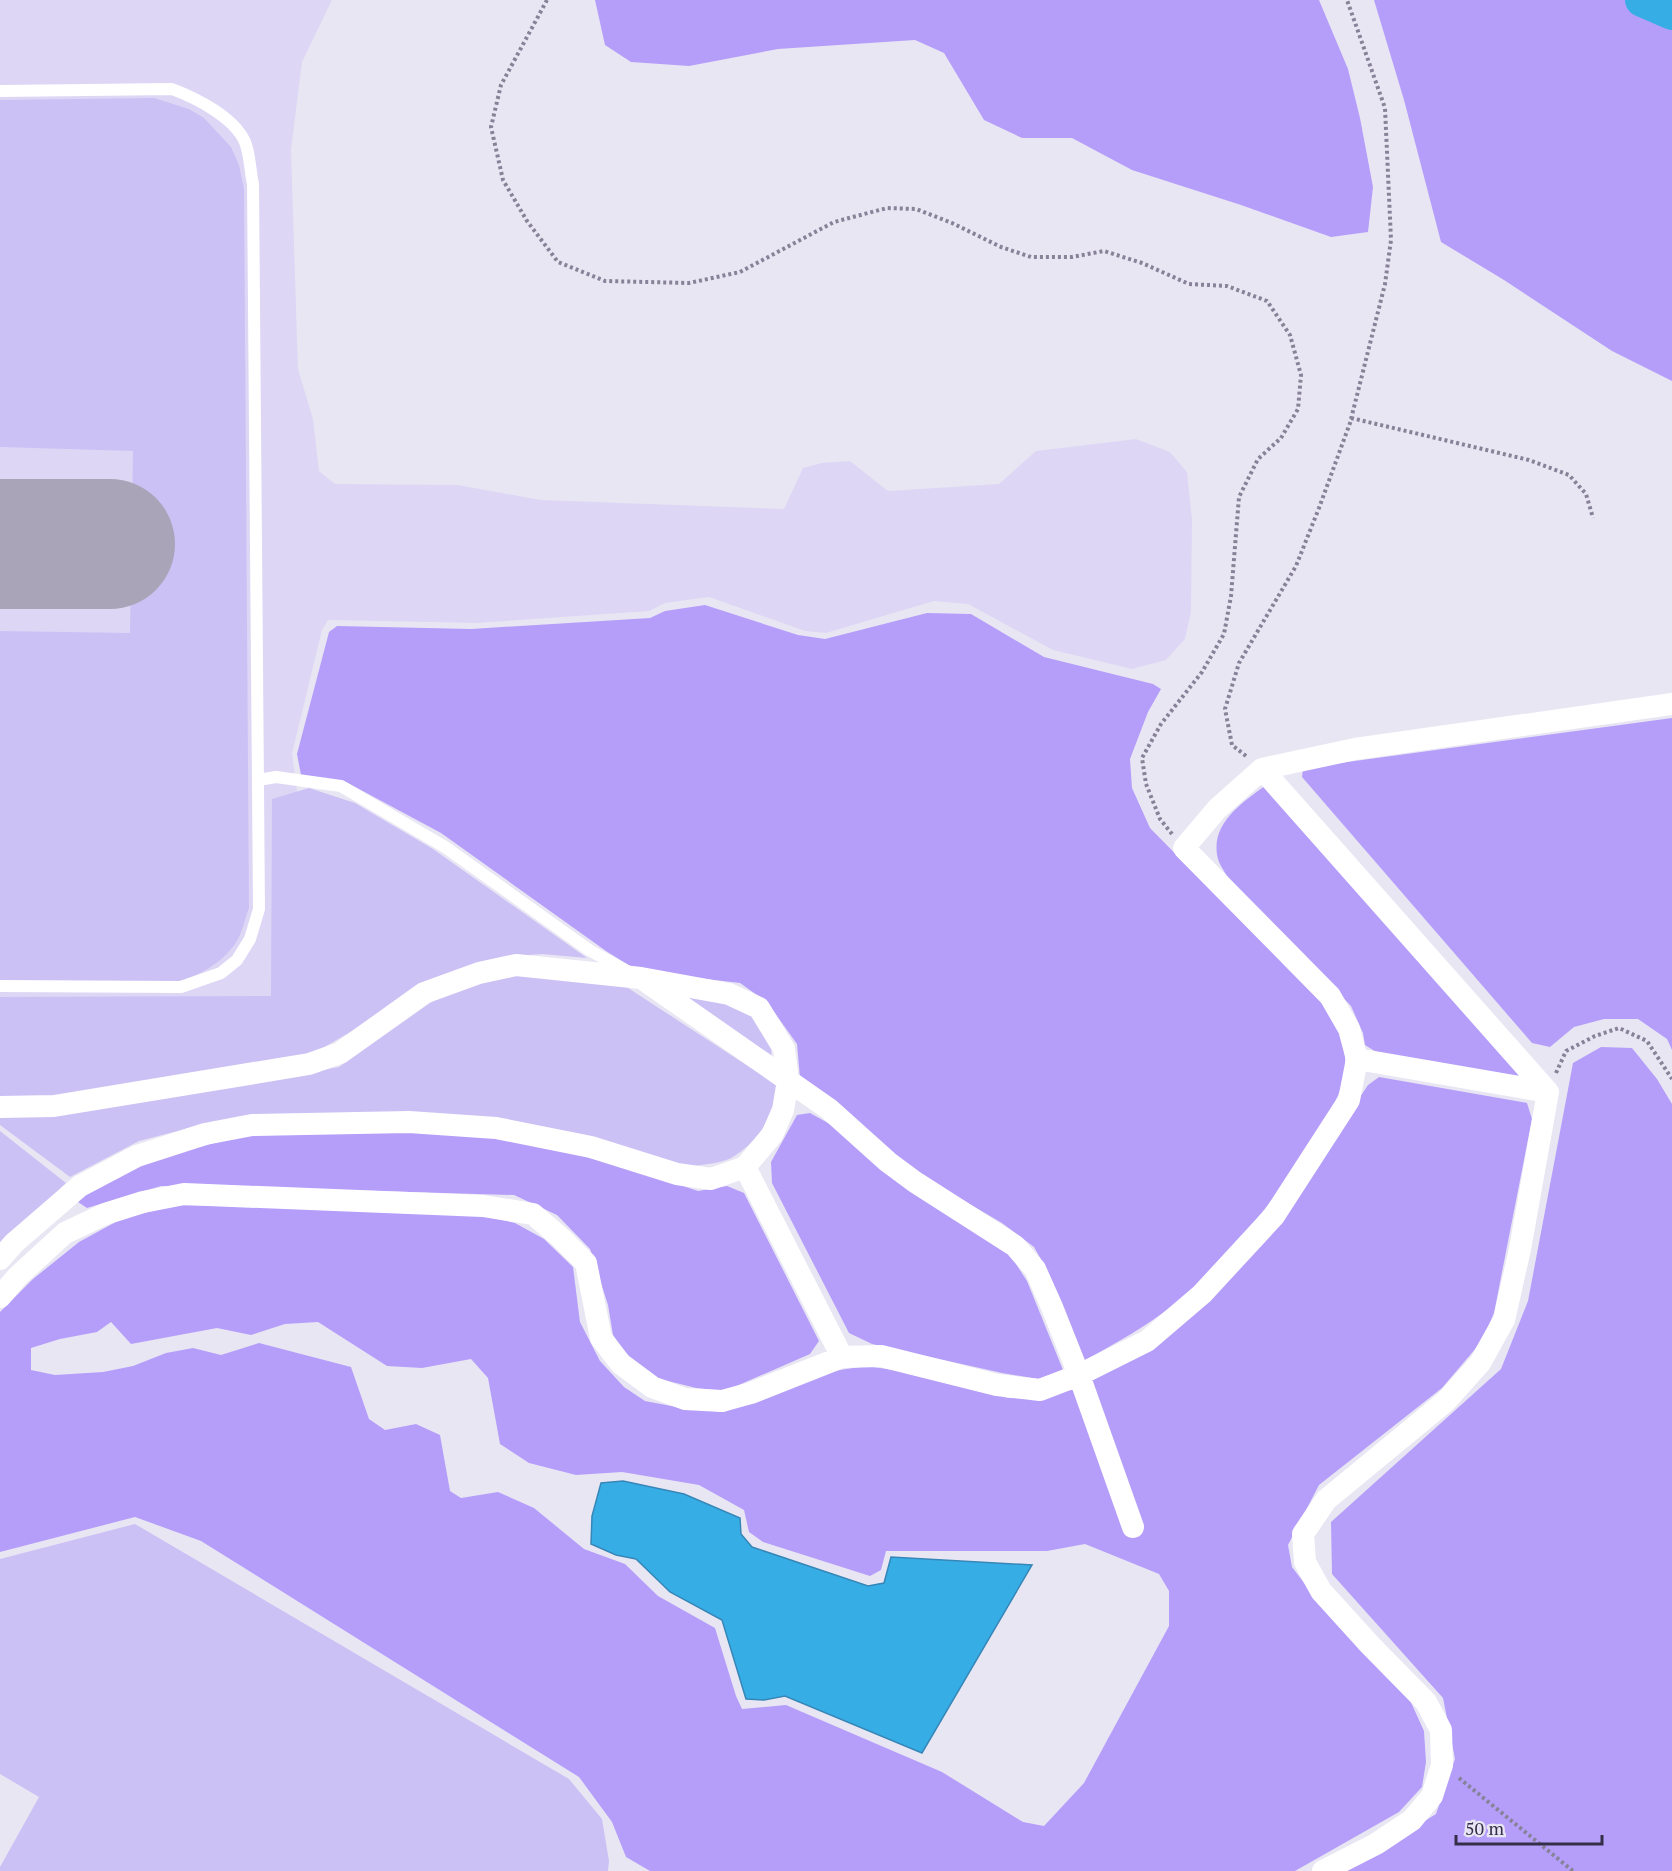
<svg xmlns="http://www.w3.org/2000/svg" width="1672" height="1871" font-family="'PT Serif',serif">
<rect width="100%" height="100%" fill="#e9e6f4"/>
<!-- built -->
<path fill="#ddd7f5" d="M0,0H332L302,62L291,150L298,369L313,419L319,471L335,484L458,485L541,500L784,509L803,468L822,463L850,461L888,491L999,484L1036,451L1136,439L1170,452L1187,472L1192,519L1191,612L1185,639L1166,660L1132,669L1053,650L968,604L934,601L826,633L805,631L709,597L665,603L649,611L477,623L328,620L322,630L292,754L301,820L289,1000L0,1080Z"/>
<!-- green -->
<path fill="#ccc1f5" d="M154,98L189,109L204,118L231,147L239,165L244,189L249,908C245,918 243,930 238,939C226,961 197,978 174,982L0,981V631L130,633L133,451L0,447V100Z
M309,788L355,803L433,849L587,958L542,954L501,957L352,1031L314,1053L55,1097L0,1098V997L271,996L272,799Z
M539,973L625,986L777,1085C776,1115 757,1143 731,1158C720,1164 701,1164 689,1167L216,1121L139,1141L70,1177L0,1125V1118L244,1084L339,1067L440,996L496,978Z
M675,992L722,1002L754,1016L772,1045L771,1057Z
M0,1131L66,1183L0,1246Z
M135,1524L569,1779L602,1819L609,1861L608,1871H0V1867L39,1797L0,1774V1559Z"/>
<!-- forest -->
<path fill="#b59efa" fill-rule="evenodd" d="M595,0H1319L1348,69L1360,118L1373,187L1368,232L1331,237L1241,205L1132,170L1072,138H1022L984,120L944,53L915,40L778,49L689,66L631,62L605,45Z
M1374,0H1672V381L1612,351L1504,280L1441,242L1404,100Z
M705,605L798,635L825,639L927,613L971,614L1044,657L1153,684L1161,689L1148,712L1130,759L1132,788L1150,828L1328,1009C1338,1028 1347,1047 1345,1069C1340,1129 1224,1264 1176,1303C1147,1326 1116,1343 1084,1361L1048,1272L1034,1247L1002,1223L906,1167L800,1078L797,1044L767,1002L740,983L638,971L606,951L441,833L346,782L301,775L297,754L329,632L337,626L471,629L650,618L665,611Z
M1672,718V1050L1667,1039L1638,1019H1604L1574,1027L1550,1047L1532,1043L1302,777L1303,768Z
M1266,785L1523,1077L1389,1060L1365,1045L1363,1033L1351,1006L1229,880C1226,873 1220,866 1218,859C1209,824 1242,803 1266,785Z
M1601,1047L1632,1048L1657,1079L1672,1104V1871H1344L1436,1814L1455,1759L1443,1698L1332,1574L1331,1522L1501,1369L1528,1301L1573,1063Z
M1379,1077L1527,1103L1532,1119L1494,1313L1482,1341L1442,1388L1319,1485L1288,1545L1292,1567L1314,1596L1409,1698L1424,1731L1426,1762L1422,1787L1399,1812L1295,1871H650L626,1857L612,1822L579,1777L201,1541L135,1517L0,1552V1312L33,1279L79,1242L123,1218L178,1205L472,1212L515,1223L544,1239L573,1267L580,1322L600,1361L624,1387L645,1401L682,1408L724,1412L826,1372L867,1366L913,1373L1008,1398L1037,1399L1074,1389L1126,1536L1142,1531L1088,1378L1143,1351L1348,1115L1368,1085ZM111,1322L131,1344L217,1328L251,1335L285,1324L318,1322L387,1366L422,1368L471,1359L488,1378L500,1444L529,1463L576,1475L622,1472L699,1485L744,1510L749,1532L763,1542L870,1576L881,1570L886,1551H1047L1085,1544L1159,1574L1169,1591V1626L1084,1783L1044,1826L1023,1822L942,1772L786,1705L742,1709L736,1696L715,1628L658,1596L625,1564L584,1549L534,1508L498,1492L461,1498L450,1491L440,1435L416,1424L385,1430L369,1419L351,1367L259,1343L221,1355L193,1348L166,1353L133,1366L103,1372L55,1375L31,1370V1348L60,1339L97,1332Z
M810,1113L828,1123L1007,1250L1027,1281L1063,1370L1038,1379L1002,1373L872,1344L849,1333L772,1183L771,1162L797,1115Z
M402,1130L506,1139L621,1165L698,1191L727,1186L744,1193L819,1341L810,1354L725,1391L696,1388L660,1379L625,1353L613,1335L608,1305L590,1249L557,1215L514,1195L246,1187L161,1186L87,1208L78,1202L87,1188L146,1161L241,1136Z"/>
<!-- water -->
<path fill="#37ade6" stroke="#3687b7" stroke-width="1.5" d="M623,1481L684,1494L740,1518L741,1534L752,1547L868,1586L884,1583L891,1557L1032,1565L922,1753L785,1696L764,1700L746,1699L722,1620L670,1592L636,1559L616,1555L591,1544L592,1516L601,1483Z"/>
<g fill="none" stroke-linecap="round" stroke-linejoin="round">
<!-- river -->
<path stroke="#37ade6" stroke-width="34" d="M1642,0L1672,13"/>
<!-- runway -->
<path stroke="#a9a4b7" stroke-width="130" d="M0,544H110"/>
<!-- path -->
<path stroke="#878297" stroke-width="4" stroke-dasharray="3 3" stroke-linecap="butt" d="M547,0L501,85L491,127L503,180L527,221L558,262L605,281L689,283L740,272L834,222L887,208L916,209L952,223L1001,247L1031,257H1072L1104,251L1142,263L1189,284L1227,286L1267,301L1290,335L1301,375L1298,409L1281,438L1258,459L1239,497L1231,596L1224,634L1202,672L1161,724L1142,758L1146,784L1160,819L1172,834
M1351,418L1529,460L1569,475L1586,494L1593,518
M1246,756L1232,745L1225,709L1239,663L1296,566L1319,508L1350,423L1385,284L1391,240L1385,108L1347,0
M1556,1073L1566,1051L1595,1036L1619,1028L1647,1041L1672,1079
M1459,1778L1573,1871"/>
<!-- lane -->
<path stroke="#fff" stroke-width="12" d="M0,91L172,89C196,98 234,117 245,142C250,154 250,171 253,184L259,909L250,939L237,960L221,973L181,987L0,986
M258,780L276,777L341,786L445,847L589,950L629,972"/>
<!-- street -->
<path stroke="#fff" stroke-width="22" d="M1262,769L1548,1092
M647,982L829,1109L888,1162L915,1182L1015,1246L1035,1269L1052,1307L1079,1375L1133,1527
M1357,1059L1548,1092
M0,1107L54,1106L309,1064L340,1053L424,993L479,973L516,965L641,978L729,994L759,1008L784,1049L788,1080L783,1110L772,1135L745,1167L711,1179L677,1174L591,1147L496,1128L409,1122L252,1125L205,1134L137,1156L80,1186L14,1243L0,1259
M745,1167L842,1357
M0,1297L18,1276L65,1233L105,1214L143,1202L184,1194L483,1206L533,1214L561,1238L586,1263L601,1338L621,1364L652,1387L685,1399L722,1401L751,1393L842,1357L881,1356L997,1385L1040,1390L1079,1375L1147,1341L1202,1294L1274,1216L1349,1100L1357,1059L1349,1029L1330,996L1184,848L1217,809L1262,769L1355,749L1672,704
M1323,1871L1376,1844L1412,1820L1432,1796L1442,1765L1441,1730L1426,1702L1370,1645L1321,1591L1305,1562L1303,1534L1326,1500L1446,1401L1480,1363L1504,1320L1520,1249L1548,1092"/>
</g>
<!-- scale -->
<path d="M1456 1835v9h146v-9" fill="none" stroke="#352e49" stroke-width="3"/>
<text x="1465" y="1835" font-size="18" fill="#352e49" stroke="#e9e6f4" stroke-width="4.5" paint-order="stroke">50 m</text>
</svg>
